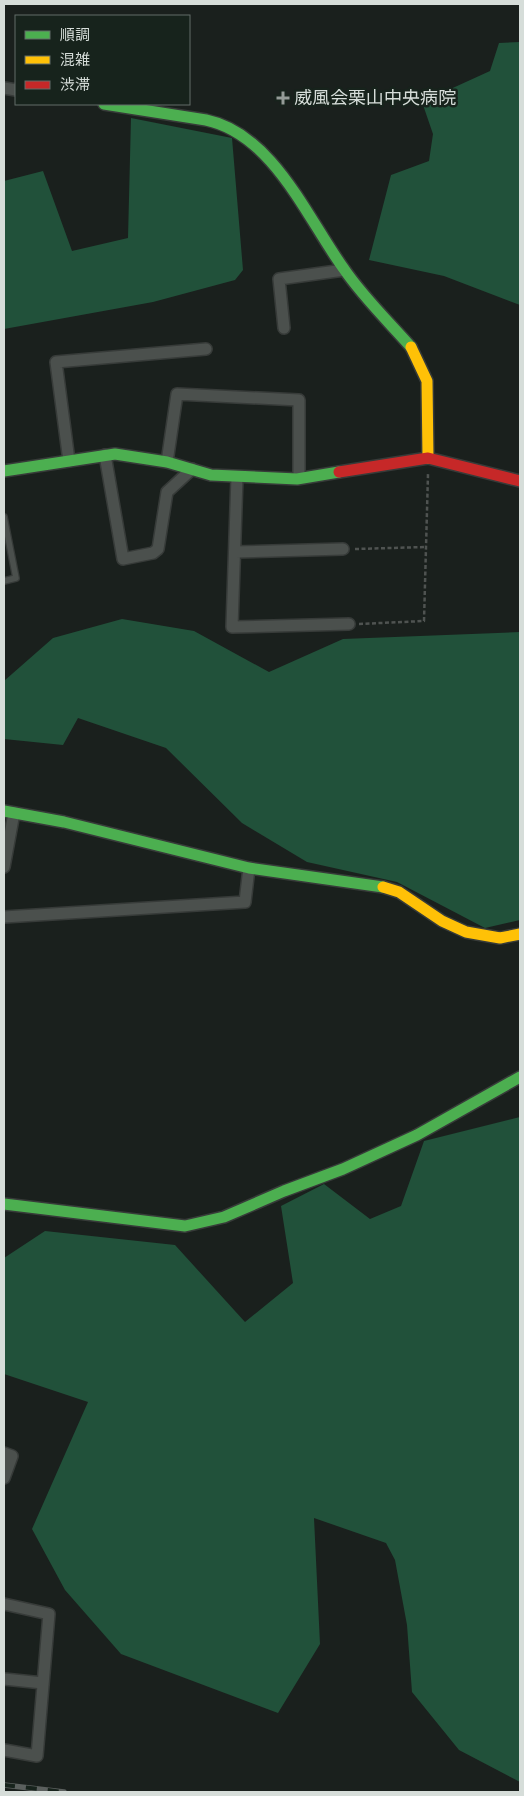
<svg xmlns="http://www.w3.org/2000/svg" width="524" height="1796" font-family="'Work Sans','Noto Sans JP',sans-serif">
<rect width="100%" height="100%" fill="#1a201d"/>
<!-- forest -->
<path fill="#21513a" d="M520,42V305L444,276L369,260L391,175L429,161L433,134L422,102L490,71L499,43Z
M131,118L232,138L243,270L235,280L153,302L4,329V181L43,171L72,251L128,238Z
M122,619L194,631L269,672L343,639L520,632V920L485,928L397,882L307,862L242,823L166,748L78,718L63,745L4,739V681L53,638Z
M520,1117V1782L459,1750L412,1692L407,1625L395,1560L386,1543L314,1518L320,1644L278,1713L121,1654L65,1590L32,1529L88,1402L4,1374V1258L45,1231L175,1245L245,1322L293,1283L281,1206L324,1184L370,1219L401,1206L424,1141Z"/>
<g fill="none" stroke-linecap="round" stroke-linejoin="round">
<!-- lane casing -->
<g stroke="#373b39" stroke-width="8">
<path id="lane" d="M4,517L16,578L4,581"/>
</g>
<!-- street casing -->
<g stroke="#373b39" stroke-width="14">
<path id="street" d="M4,88L16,90
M284,328L279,279L344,270
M105,455L123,559L153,553L158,549L167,492L192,469
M69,461L56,362L206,349
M167,462L177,394L299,400V478
M237,477L232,627L349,624
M235,552L343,549
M4,867L14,813
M4,917L245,902L249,868
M4,1453L12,1456L4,1478
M4,1604L49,1614L37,1756L4,1750
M4,1679L43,1683"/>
</g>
<!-- fast casing -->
<g stroke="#373b39" stroke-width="14">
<path id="fast" d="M104,104L206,120C273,134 307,218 344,269C363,297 389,322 411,347
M4,471L115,454L167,462L211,475L297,479L339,472
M4,811L64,822L249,868L383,887
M4,1204L185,1226L224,1217L284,1191L343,1169L417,1135L520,1077"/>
</g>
<!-- slow casing -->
<g stroke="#373b39" stroke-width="14">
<path id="slow" d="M411,347L427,381L428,458
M383,887L399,892L442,921L466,932L500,938L520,934"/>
</g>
<!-- jam casing -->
<g stroke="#373b39" stroke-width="14">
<path id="jam" d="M339,472L428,458L520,481"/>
</g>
<!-- path -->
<path stroke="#4f5351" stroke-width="2.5" stroke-dasharray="4 2.5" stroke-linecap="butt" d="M355,549L426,547
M359,624L424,621L428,474"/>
<!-- lane -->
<use href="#lane" stroke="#4b504d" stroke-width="5.5"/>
<!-- street -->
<use href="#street" stroke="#4b504d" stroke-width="11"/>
<!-- fast -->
<use href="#fast" stroke="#4caf50" stroke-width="11"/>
<!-- slow -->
<use href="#slow" stroke="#ffc107" stroke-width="11"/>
<!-- jam -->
<use href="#jam" stroke="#c62828" stroke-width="11"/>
<!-- rail casing -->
<g stroke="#5b605e" stroke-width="5.5">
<path id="rail" d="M4,1785L64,1792"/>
</g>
<!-- rail -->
<use href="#rail" stroke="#17231c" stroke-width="4" stroke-dasharray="11" stroke-linecap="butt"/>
</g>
<!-- markers -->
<path fill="#949b97" stroke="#17231c" stroke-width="2" d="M280.5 90.5h5v5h5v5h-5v5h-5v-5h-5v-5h5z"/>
<g text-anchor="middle" stroke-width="5" stroke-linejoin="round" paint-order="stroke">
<!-- poi labels -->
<g font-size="18" fill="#d6ddd9" stroke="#17231c" text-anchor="start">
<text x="294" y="104">威風会栗山中央病院</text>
</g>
</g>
<!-- border -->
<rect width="524" height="1796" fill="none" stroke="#d6ddd9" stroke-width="10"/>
<!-- legend -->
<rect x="15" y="15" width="175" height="90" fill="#17231c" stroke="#636d68"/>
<rect x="25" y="31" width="25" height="8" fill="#4caf50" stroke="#636d68"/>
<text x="60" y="40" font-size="15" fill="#d6ddd9">順調</text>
<rect x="25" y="56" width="25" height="8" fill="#ffc107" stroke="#636d68"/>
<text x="60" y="65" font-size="15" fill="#d6ddd9">混雑</text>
<rect x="25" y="81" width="25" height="8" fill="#c62828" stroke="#636d68"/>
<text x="60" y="90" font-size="15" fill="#d6ddd9">渋滞</text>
</svg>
